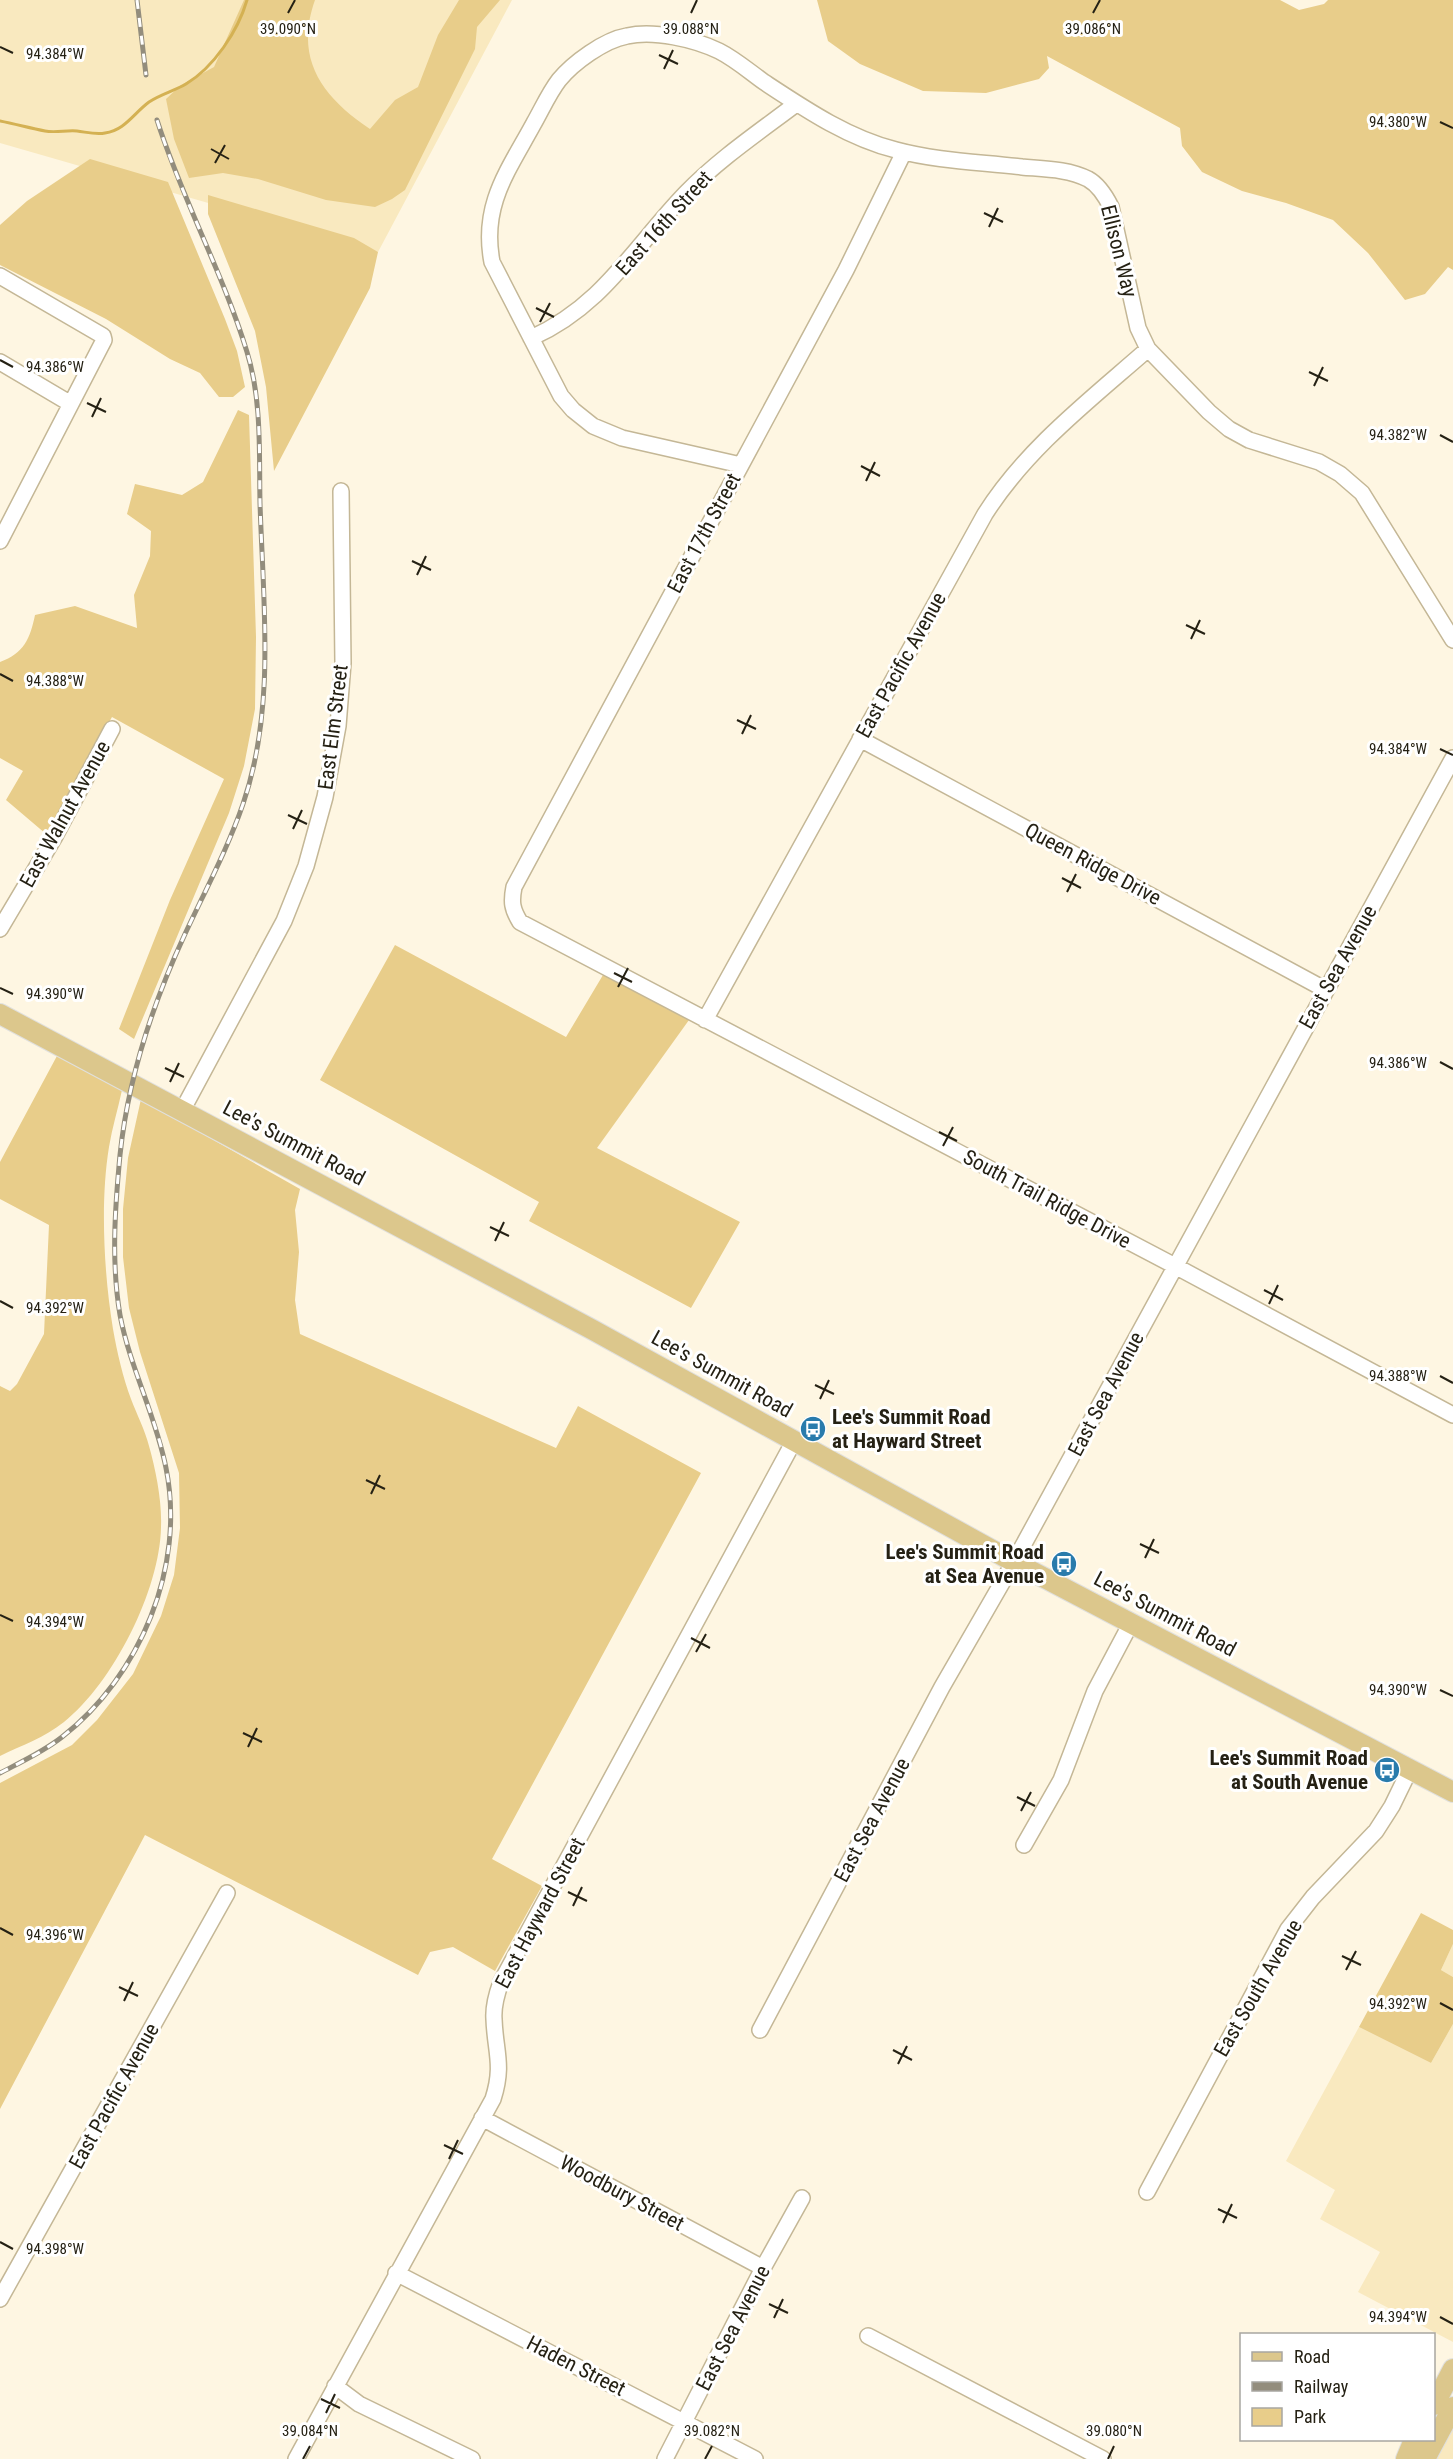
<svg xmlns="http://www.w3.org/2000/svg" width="1453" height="2459" font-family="'Roboto Condensed',sans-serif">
<rect width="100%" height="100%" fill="#fef6e2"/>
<!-- built -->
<path fill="#f9e9bf" d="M0,0H512L378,252L0,143Z
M1453,1944V1977L1441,1970Z
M1453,2024V2342L1358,2292L1380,2252L1320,2219L1335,2190L1286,2161L1359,2027L1431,2063Z
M1453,2418V2459H1430Z"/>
<!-- green -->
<path fill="#e8cd8a" d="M244,0H315C294,59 322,97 370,129L395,100L418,87L438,35L459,0H500L477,27L475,49L405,190L392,199L375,207L326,200L258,179L223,173L189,178L174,139L166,99L181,85L214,67Z
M817,0H1280L1299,10L1324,4L1328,0H1453V270L1448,267L1425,294L1405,300L1368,253L1333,220L1286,203L1242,191L1202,172L1182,146L1180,128L1047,56L1049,68L1039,79L986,93L923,91L860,64L828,41Z
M90,159L168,182L225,319L237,351L245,387L233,397H219L200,373L170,359L106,319L0,265V225L27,201Z
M208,195L354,238L378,252L370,288L274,471L266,387L255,331L208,214Z
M238,410L249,415L256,637L255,709L244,766L229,813L134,1039L119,1029L170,900L224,779L112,717L46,834L6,800L23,771L0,758V662C24,653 30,639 35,615L75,606L137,628L134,595L150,556L151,531L127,514L135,484L182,495L203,482Z
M395,945L566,1037L603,975L689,1020L597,1148L740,1222L691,1308L529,1221L539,1202L320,1080Z
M58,1054L122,1090C118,1109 112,1128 109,1147C100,1202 104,1275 113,1329C117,1352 123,1378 131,1399C137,1415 145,1430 149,1446C156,1471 162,1501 161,1527C160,1590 113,1683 64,1722C44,1738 22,1745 0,1756V1386L10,1391L17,1384L44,1334L49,1225L0,1199V1162Z
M141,1099L300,1189L295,1210L299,1252L295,1300L300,1334L556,1448L578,1406L701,1473L492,1859L542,1886L495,1971L453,1947L430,1952L418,1975L145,1835L0,2109V1783L72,1745L97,1720L133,1674L161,1616L174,1575L180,1528L179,1473L140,1352L129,1308L123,1257V1209L128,1158Z
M1421,1913L1453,1930V1944L1441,1970L1453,1977V2024L1431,2063L1359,2027Z"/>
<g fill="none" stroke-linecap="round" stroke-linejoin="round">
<!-- stream -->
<path stroke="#d4b153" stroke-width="3" d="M0,121C15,124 30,128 45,131C55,133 67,130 77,131C86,132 96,135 105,133C125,130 133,114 149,102C161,94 174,91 186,84C214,67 238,31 247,0"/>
<!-- minor casing -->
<g stroke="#c4b796" stroke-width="18">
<path id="minor" d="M904,152L846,270L514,887C511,902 512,909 520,922L1175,1266L1453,1415
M0,276L103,336L104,340L0,541
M531,338C603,306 634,247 686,193C719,159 759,132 796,104
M0,362L71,404
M741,465L622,438L593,426L573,410L561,396L492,262C481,205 508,171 534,123C542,109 549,93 559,80C573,63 604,40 627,36C654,30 694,39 719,51C735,59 750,72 764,82C805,109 848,138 896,150C937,161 980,162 1022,167C1045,169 1068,169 1088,179C1099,185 1106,197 1111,207L1138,328L1148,349L1209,412L1229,429L1249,440L1319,462L1340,474L1362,493L1453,640
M860,739L1326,990
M0,929L54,838L112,729
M705,1020L985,514C1027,448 1090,400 1148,349
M182,1111L284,921L306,866L325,797L338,726L343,663L341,491
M1024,1845L1061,1780L1095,1691L1131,1623
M760,2030L942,1687L1014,1562L1453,758
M482,2118L763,2268
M1147,2192L1288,1929L1313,1897L1376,1831L1392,1806L1410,1769
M396,2273L755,2459
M0,2299L227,1893
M868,2336L1103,2459
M335,2386L359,2404L472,2459
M296,2459L493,2099C504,2065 495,2051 494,2019C493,2006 497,1993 501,1982L794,1441
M665,2459L763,2268L802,2198"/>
</g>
<!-- major casing -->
<g stroke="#e0e0de" stroke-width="22">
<path id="major" d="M0,1014L593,1330L1014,1562L1453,1792
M1434,2405L1453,2369
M1406,2459L1414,2440
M1425,2459L1453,2407"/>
</g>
<!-- minor -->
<use href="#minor" stroke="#fff" stroke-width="15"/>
<!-- major -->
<use href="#major" stroke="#dcc78c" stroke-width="20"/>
<!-- rail casing -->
<g stroke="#938d7d" stroke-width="5">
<path id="rail" d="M137,0L146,75
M0,1773C21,1762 43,1752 62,1737C140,1676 186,1567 166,1468C156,1416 130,1368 120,1315C111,1262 115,1208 120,1155C128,1078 153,1003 185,934C205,891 228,848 243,804C276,708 263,602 260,503C259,454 262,400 247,352C223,273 182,199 157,120"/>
</g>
<!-- rail -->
<use href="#rail" stroke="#fff" stroke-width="3" stroke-dasharray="9" stroke-linecap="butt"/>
</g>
<!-- ticks -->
<path fill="none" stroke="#252114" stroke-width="2" d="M288,13L295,0M691,13L697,0M1093,13L1100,0M0,47L13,53M659,55L678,64M664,69L673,50M1440,122L1453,128M211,149L229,159M215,163L225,145M984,213L1003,222M989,227L998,208M536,308L554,317M540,322L550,303M0,360L13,367M1309,372L1328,381M1314,386L1323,367M87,403L106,412M92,417L101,398M1440,435L1453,442M861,466L880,476M866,481L875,462M412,561L431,570M417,575L426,556M1186,625L1205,634M1191,639L1200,620M0,674L13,681M737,720L756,729M742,734L751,715M1440,749L1453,755M288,815L307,824M293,829L302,810M1062,878L1081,888M1067,892L1076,874M614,973L632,982M618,987L628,968M0,988L13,994M1440,1062L1453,1069M165,1068L184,1077M170,1082L179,1063M939,1132L957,1141M943,1146L953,1127M490,1227L509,1236M495,1241L504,1222M1264,1290L1283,1300M0,1301L13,1308M1269,1304L1278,1285M1440,1376L1453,1383M815,1385L834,1394M820,1399L829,1380M366,1480L385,1489M371,1494L380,1475M1140,1544L1159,1553M1145,1558L1154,1539M0,1615L13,1621M691,1638L710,1648M696,1652L706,1634M1440,1690L1453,1696M243,1733L262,1742M248,1747L257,1728M1017,1797L1035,1806M1021,1811L1031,1792M568,1892L587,1901M573,1906L582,1887M0,1928L13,1935M1342,1956L1361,1965M1346,1970L1356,1951M119,1987L138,1996M124,2001L133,1982M1440,2003L1453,2010M893,2050L912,2060M898,2064L907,2046M444,2145L463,2154M449,2159L458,2140M1218,2209L1237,2218M1223,2223L1232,2204M0,2242L13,2249M769,2304L788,2313M1440,2317L1453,2324M774,2318L783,2299M321,2399L340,2408M326,2413L335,2394M303,2459L310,2446M705,2459L712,2446M1108,2459L1114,2446"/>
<!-- icons -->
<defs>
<g id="bus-disc" transform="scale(1.35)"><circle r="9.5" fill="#297bac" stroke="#fff"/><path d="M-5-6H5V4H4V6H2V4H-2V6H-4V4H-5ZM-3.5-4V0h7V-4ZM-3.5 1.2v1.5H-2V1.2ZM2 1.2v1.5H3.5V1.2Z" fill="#fff"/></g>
</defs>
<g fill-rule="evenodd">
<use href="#bus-disc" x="813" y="1429"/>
<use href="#bus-disc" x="1064" y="1564"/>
<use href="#bus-disc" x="1387" y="1770"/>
</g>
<g text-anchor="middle" stroke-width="6" stroke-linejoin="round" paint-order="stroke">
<!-- street labels -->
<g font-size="21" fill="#252114" stroke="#fff">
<text transform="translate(664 223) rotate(-48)" y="7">East 16th Street</text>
<text transform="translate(1119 251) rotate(76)" y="7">Ellison Way</text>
<text transform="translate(704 533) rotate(-62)" y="7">East 17th Street</text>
<text transform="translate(901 665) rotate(-61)" y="7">East Pacific Avenue</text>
<text transform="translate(333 727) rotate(-83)" y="7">East Elm Street</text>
<text transform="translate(65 814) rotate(-61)" y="7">East Walnut Avenue</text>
<text transform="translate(1093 864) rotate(28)" y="7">Queen Ridge Drive</text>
<text transform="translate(1338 967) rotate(-61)" y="7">East Sea Avenue</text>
<text transform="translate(294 1143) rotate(28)" y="7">Lee's Summit Road</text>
<text transform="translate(1047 1199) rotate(28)" y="7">South Trail Ridge Drive</text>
<text transform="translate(722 1374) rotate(29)" y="7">Lee's Summit Road</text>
<text transform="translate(1106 1394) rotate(-62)" y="7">East Sea Avenue</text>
<text transform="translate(1165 1614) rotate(28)" y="7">Lee's Summit Road</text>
<text transform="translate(872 1820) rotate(-62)" y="7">East Sea Avenue</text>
<text transform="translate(540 1913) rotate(-62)" y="7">East Hayward Street</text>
<text transform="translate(1258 1988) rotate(-60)" y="7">East South Avenue</text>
<text transform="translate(114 2096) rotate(-61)" y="7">East Pacific Avenue</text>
<text transform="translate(622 2193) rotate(28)" y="7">Woodbury Street</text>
<text transform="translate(733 2328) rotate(-63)" y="7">East Sea Avenue</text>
<text transform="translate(576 2366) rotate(27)" y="7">Haden Street</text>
</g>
<!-- poi labels -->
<g font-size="21" font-weight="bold" fill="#252114" stroke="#fff" text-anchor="end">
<text x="832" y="1424" text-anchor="start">Lee's Summit Road<tspan x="832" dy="24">at Hayward Street</tspan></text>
<text x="1044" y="1559">Lee's Summit Road<tspan x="1044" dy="24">at Sea Avenue</tspan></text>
<text x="1368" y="1765">Lee's Summit Road<tspan x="1368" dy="24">at South Avenue</tspan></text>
</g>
</g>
<g font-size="15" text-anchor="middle" fill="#252114" stroke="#fff" stroke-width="6" stroke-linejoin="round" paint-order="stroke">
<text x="288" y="34">39.090°N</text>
<text x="691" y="34">39.088°N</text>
<text x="1093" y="34">39.086°N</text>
<text x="55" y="59">94.384°W</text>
<text x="1398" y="127">94.380°W</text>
<text x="55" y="372">94.386°W</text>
<text x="1398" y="440">94.382°W</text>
<text x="55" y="686">94.388°W</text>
<text x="1398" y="754">94.384°W</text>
<text x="55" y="999">94.390°W</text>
<text x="1398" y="1068">94.386°W</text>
<text x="55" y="1313">94.392°W</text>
<text x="1398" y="1381">94.388°W</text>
<text x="55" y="1627">94.394°W</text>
<text x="1398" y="1695">94.390°W</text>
<text x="55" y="1940">94.396°W</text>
<text x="1398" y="2009">94.392°W</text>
<text x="55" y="2254">94.398°W</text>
<text x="1398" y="2322">94.394°W</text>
<text x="310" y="2436">39.084°N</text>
<text x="712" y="2436">39.082°N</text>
<text x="1114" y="2436">39.080°N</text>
</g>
<!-- legend -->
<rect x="1240" y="2333" width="195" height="108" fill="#ffffff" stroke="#a8a6a1" stroke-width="1.5"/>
<rect x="1252" y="2352" width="30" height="9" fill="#dcc78c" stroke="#a8a6a1" stroke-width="1.5"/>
<text x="1294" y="2363" font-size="18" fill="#252114">Road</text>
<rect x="1252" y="2382" width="30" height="9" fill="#938d7d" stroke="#a8a6a1" stroke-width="1.5"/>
<text x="1294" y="2393" font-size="18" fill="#252114">Railway</text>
<rect x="1252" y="2408" width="30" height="18" fill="#e8cd8a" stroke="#a8a6a1" stroke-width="1.5"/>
<text x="1294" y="2423" font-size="18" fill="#252114">Park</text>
</svg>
